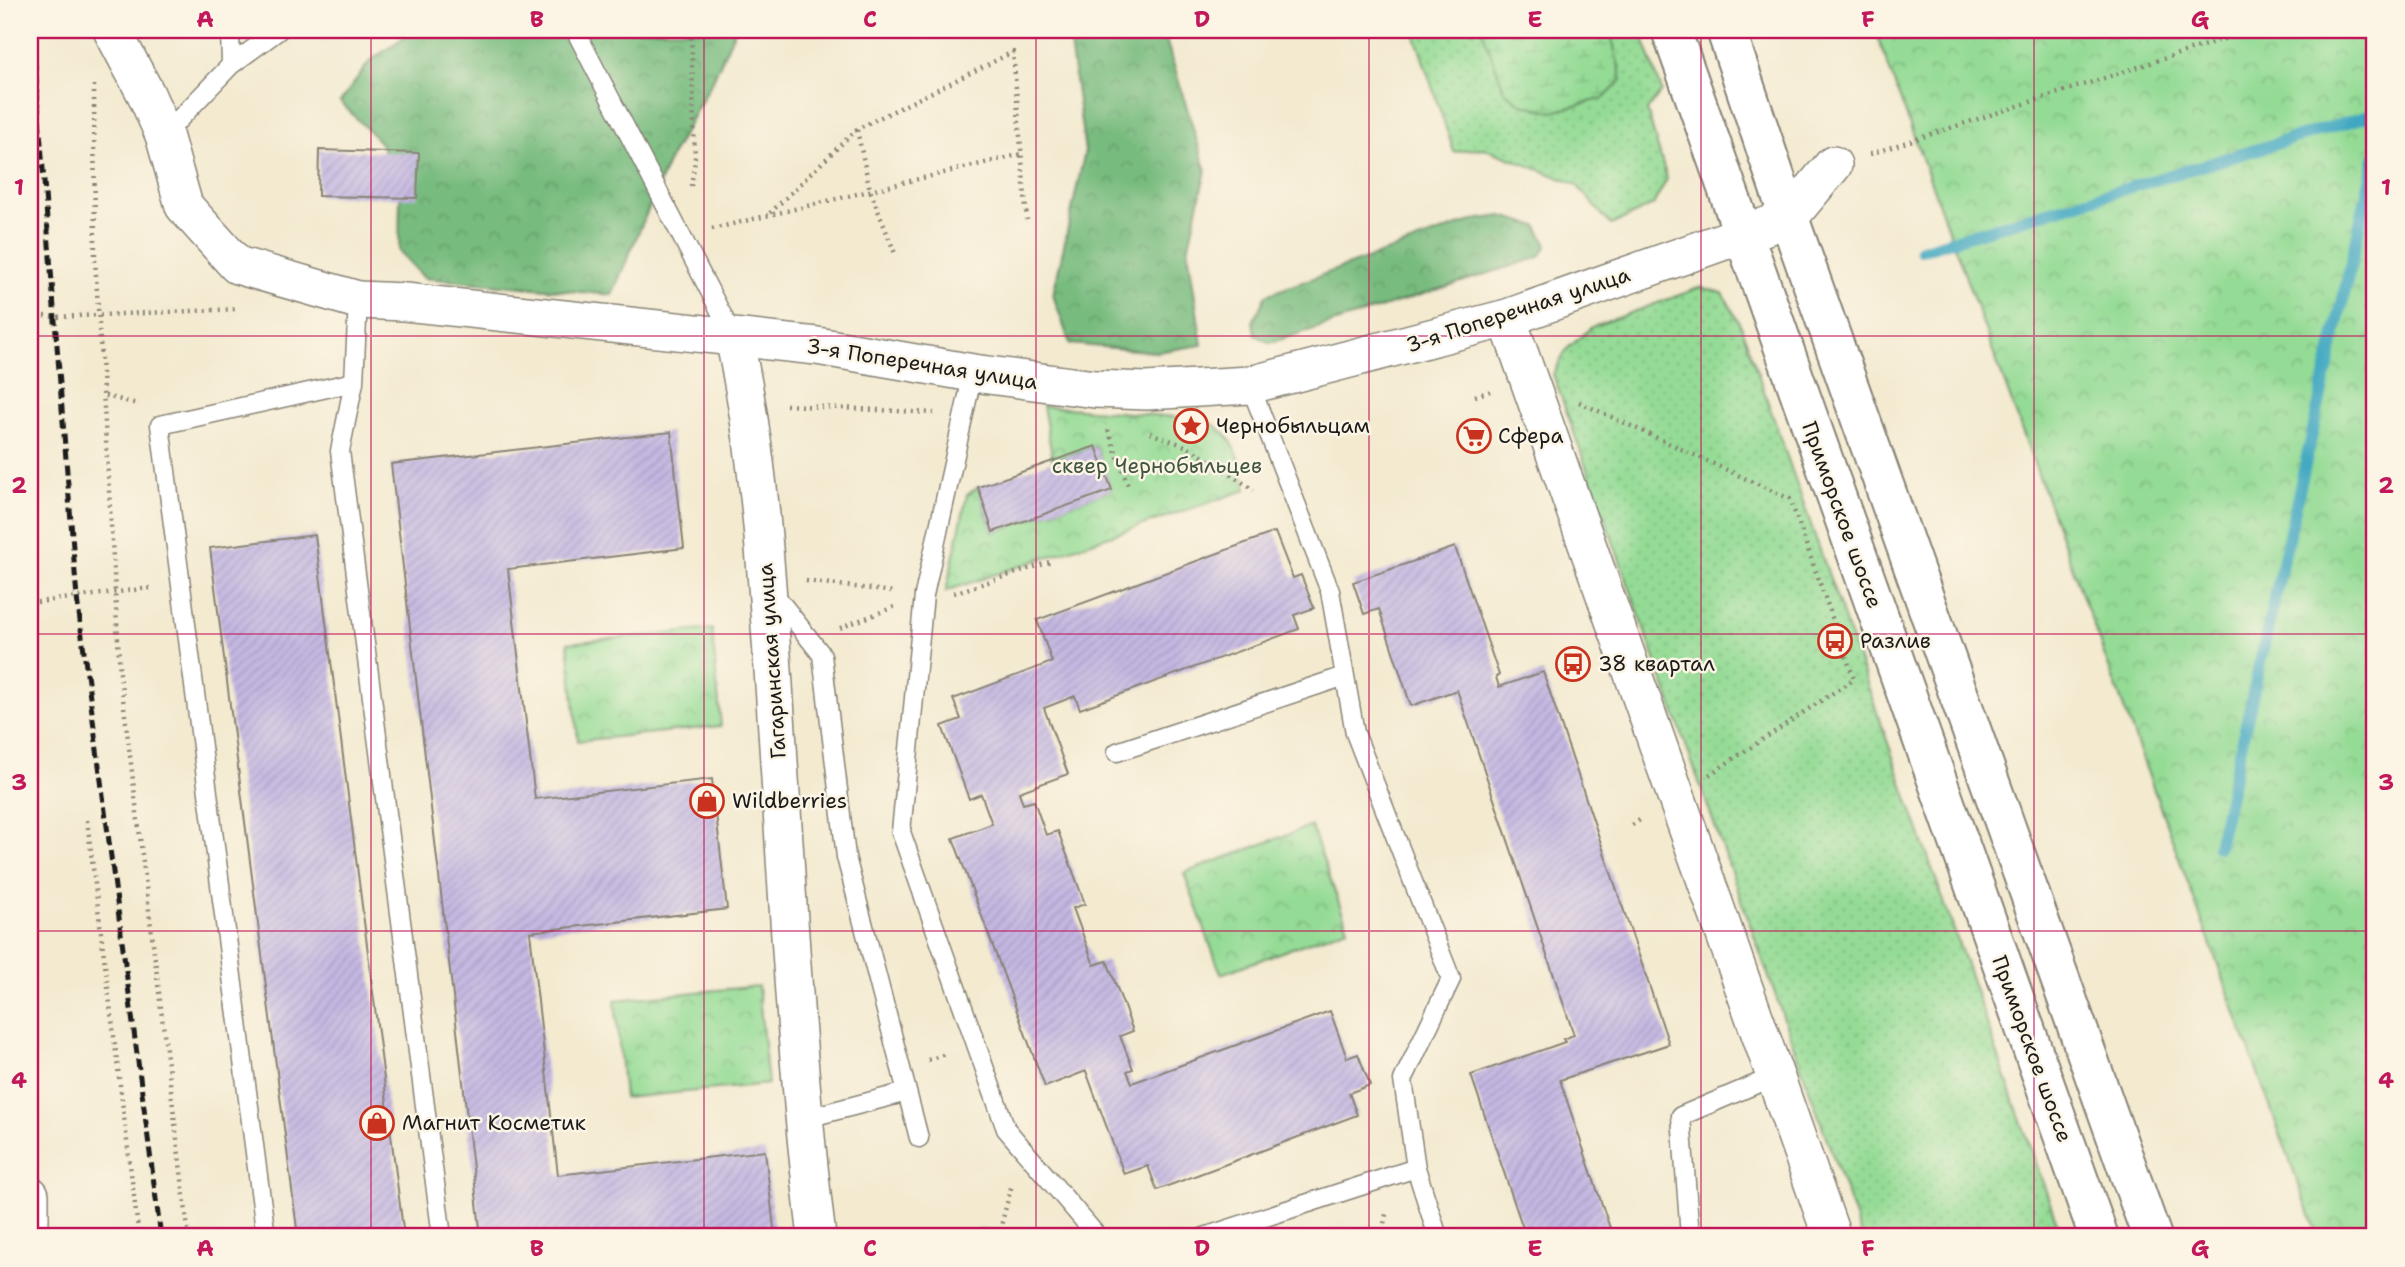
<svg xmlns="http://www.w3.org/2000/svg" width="2405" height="1267" font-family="'Shantell Sans',sans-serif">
<defs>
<pattern id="grass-dots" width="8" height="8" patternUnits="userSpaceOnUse" patternTransform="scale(1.75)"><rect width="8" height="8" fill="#94db95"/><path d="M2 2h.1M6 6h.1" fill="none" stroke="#7fbb80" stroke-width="1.8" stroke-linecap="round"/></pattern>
<pattern id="forest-crowns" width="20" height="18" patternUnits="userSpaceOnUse" patternTransform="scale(1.75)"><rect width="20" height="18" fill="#77bb7e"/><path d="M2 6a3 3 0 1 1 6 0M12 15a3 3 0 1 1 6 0" fill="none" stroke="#66a06c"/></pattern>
<pattern id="wetland-marsh" width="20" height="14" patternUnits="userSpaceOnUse" patternTransform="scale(1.75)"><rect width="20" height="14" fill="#94db95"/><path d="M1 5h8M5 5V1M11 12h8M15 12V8" fill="none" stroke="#7fbb80"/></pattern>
<pattern id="park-crowns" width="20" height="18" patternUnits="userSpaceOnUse" patternTransform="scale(1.75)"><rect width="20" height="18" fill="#94db95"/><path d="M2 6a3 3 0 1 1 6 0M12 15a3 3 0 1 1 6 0" fill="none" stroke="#7fbb80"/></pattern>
<pattern id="building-hatch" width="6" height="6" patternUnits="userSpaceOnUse" patternTransform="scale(1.75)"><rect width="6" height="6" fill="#c4b7e2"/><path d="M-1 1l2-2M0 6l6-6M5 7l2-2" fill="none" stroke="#a89dc1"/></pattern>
</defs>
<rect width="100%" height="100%" fill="#fcf5e5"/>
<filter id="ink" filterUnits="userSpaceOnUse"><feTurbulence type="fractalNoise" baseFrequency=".0143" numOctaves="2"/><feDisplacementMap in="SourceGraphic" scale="14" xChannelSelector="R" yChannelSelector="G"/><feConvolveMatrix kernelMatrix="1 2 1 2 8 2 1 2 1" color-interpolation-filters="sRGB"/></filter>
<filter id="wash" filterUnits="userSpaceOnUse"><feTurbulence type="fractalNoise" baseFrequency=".00686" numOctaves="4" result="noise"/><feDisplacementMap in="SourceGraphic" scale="28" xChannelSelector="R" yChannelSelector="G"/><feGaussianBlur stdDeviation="1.57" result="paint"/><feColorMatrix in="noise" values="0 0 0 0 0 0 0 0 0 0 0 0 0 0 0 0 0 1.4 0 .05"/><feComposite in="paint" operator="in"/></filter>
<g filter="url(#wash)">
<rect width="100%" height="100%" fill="#f3ead0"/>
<!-- grass -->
<path fill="url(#grass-dots)" stroke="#587c58" stroke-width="2" d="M1413,30H1640L1662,91L1647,110L1667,179L1653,205L1611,225L1576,184L1483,148L1454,152Z
M1701,287L1723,293L1741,326L2062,1237H1862L1553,374L1567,349L1592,327Z"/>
<!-- forest -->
<path fill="url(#forest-crowns)" stroke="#4a6c4d" stroke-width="2" d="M407,30H735L714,78L670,158L612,295L424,278L399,251L400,198L381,143L340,102L370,61L404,37Z
M1068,30H1163L1206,170L1188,250L1202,345L1157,352L1070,344L1053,295L1085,151Z
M1502,216L1537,226L1547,245L1540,257L1270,343L1255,335L1253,322L1266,295L1474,220Z"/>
<!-- wetland -->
<path fill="url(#wetland-marsh)" stroke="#587c58" stroke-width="2" d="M1482,30H1610L1622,80L1604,98L1553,112L1522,104L1505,92Z"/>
<!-- park -->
<path fill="url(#park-crowns)" stroke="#587c58" stroke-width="2" d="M1875,30H2375V1237H2318Z
M1043,406L1201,419C1234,430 1241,458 1246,490L946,591L967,495L978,487L993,532L1111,490L1096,446L1053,461Z
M712,629L721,726L578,741L568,643Z
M1311,826L1348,928L1221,974L1184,873Z
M758,986L768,1084L624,1098L615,1000Z
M979,1231H997L1014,1237H963Z"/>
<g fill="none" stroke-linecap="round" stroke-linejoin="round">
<!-- stream -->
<path stroke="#41a7c1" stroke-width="12" d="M1921,250L2375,114
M2218,847L2375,158"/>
</g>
<g id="blocks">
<!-- building -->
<path fill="url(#building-hatch)" d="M319,150L419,153L417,198L318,196Z
M671,432L684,548L508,569L535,799L712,779L727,909L530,932L558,1175L765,1151L775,1237H481L391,464Z
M1096,446L1112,490L993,532L978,487Z
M1275,532L1293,578L1301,575L1314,608L1294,615L1299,629L1080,709L1075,696L1044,708L1068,774L1019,792L1023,804L1034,801L1046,835L1058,831L1085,904L1073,908L1094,965L1107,961L1133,1031L1120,1036L1133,1069L1127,1071L1132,1083L1330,1011L1347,1058L1358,1054L1370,1085L1349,1093L1357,1115L1157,1190L1148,1166L1124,1174L1086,1071L1045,1087L953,838L992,824L981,794L969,799L942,726L961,719L953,699L1052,662L1037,620Z
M315,535L404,1237H298L210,548Z
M1455,547L1499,675L1496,677L1499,687L1543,672L1669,1044L1560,1080L1613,1237H1526L1471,1075L1565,1042L1563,1039L1574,1035L1457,690L1411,706L1379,609L1364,614L1353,582Z"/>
</g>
</g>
<g filter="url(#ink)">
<use href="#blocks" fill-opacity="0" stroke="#888376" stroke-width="2"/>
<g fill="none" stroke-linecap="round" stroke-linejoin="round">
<!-- service casing -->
<g stroke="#888376" stroke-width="21">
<path id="service" d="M575,30L734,338
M231,65L279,30
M164,135L231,65L230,30
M358,300L354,382L340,451L442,1237
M973,373L924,595L901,832L1006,1129L1098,1237
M1250,385L1330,591L1355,733L1451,979L1403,1080L1416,1168L1438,1237
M774,594L822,655L846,857L919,1138
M1117,752L1345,676
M803,1119L907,1092
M266,1237L160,425L354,382
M1204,1237L1416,1168
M1690,1237L1681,1116L1775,1076"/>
</g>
<!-- minor casing -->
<g stroke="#888376" stroke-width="40">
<path id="minor" d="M112,30L146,94L164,135L184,206L237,265L358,300L405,302L817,346L973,373L1095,389L1146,391L1250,385L1507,318L1789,218L1833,165
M1507,318L1832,1237
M734,338C760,456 767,579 775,700C787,879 795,1059 817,1237
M30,1195V1237"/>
</g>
<!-- trunk casing -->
<g stroke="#888376" stroke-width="42">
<path id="trunk" d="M1671,30L2099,1237
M1726,30L1789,218L2152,1237"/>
</g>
<!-- path -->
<path stroke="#888376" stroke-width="4.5" stroke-dasharray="2 5" stroke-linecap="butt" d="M94,85L95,258L120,674L189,1237
M857,130L870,190L896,256
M1870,154L2252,30
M691,186L695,161L691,30
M770,213L857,129L1013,52L1027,220
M712,229L1022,154
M30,315L55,317L237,309
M105,396L138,404
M1475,396L1490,391
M1579,402L1790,499L1854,679L1709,775
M786,405L934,413
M1108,430L1128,485
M1150,433L1188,447L1254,490
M806,581L894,592
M954,593L1053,561
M30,603L150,588
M840,628L894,607
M87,820L139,1237
M1632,825L1643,818
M928,1060L946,1054
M998,1237L1012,1184
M1381,1237L1387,1210"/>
<!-- service -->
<use href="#service" stroke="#fff" stroke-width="18"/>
<!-- minor -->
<use href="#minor" stroke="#fff" stroke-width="37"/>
<!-- trunk -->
<use href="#trunk" stroke="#fff" stroke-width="38"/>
<!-- rail -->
<path stroke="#1c1c1c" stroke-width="5" stroke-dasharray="10 5" stroke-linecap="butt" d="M32,30L77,598L161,1237"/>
</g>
</g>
<!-- grid -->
<path fill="none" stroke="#c2185b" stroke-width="2" stroke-opacity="0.55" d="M371,30V1237M704,30V1237M1036,30V1237M1369,30V1237M1701,30V1237M2034,30V1237M30,336H2375M30,634H2375M30,931H2375"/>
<!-- icons -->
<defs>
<g id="sight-ring" transform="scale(1.75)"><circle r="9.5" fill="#fcf5e5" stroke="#c8321e" stroke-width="1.5"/><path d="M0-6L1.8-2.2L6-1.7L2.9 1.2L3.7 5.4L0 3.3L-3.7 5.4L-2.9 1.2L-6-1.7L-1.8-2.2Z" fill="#c8321e"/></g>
<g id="supermarket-ring" transform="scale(1.75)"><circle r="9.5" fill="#fcf5e5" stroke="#c8321e" stroke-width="1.5"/><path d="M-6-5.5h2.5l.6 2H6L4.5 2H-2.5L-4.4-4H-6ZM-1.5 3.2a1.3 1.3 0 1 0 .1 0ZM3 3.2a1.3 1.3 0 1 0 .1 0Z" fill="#c8321e"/></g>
<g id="bus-ring" transform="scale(1.75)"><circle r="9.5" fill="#fcf5e5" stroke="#c8321e" stroke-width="1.5"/><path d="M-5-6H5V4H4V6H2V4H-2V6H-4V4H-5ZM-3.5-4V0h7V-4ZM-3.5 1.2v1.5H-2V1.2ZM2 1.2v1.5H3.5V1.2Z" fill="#c8321e"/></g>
<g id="shop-ring" transform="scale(1.75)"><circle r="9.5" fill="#fcf5e5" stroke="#c8321e" stroke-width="1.5"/><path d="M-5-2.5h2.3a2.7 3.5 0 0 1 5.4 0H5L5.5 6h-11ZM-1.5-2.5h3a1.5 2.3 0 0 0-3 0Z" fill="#c8321e"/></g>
</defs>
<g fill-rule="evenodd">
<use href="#sight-ring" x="1191" y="426"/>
<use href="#supermarket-ring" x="1474" y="436"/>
<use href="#bus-ring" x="1835" y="641"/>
<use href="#bus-ring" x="1573" y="664"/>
<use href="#shop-ring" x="707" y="801"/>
<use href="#shop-ring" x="377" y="1123"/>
</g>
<g text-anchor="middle" stroke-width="5" stroke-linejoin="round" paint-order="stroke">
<!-- street labels -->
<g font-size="21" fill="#1c1c1c" stroke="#fcf5e5">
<text transform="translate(1518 310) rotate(-18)" y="7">3-я Поперечная улица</text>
<text transform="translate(922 364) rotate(9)" y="7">3-я Поперечная улица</text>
<text transform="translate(1842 515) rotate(70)" y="7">Приморское шоссе</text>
<text transform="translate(772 661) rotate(-94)" y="7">Гагаринская улица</text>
<text transform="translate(2032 1049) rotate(70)" y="7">Приморское шоссе</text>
</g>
<!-- poi labels -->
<g font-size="21" fill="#1c1c1c" stroke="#fcf5e5" text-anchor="start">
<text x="1216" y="433">Чернобыльцам</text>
<text x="1498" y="443">Сфера</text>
<text x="1860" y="648">Разлив</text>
<text x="1598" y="671">38 квартал</text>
<text x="732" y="808">Wildberries</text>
<text x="402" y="1130">Магнит Косметик</text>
</g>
<!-- park labels -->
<g font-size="21" fill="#405540" stroke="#fcf5e5">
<text x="1157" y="473">сквер Чернобыльцев</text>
</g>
</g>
<!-- margin -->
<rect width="2405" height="1267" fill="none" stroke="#fcf5e5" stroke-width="77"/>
<rect x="38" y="38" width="2328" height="1190" fill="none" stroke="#c2185b" stroke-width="2.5"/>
<g font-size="23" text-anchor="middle" font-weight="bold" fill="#c2185b">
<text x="205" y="27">A</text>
<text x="537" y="27">B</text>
<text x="870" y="27">C</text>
<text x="1202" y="27">D</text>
<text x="1535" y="27">E</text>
<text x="1868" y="27">F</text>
<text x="2200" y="27">G</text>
<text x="19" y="195">1</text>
<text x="2386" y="195">1</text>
<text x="19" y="493">2</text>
<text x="2386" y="493">2</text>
<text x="19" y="790">3</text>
<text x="2386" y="790">3</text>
<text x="19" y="1088">4</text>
<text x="2386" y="1088">4</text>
<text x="205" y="1256">A</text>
<text x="537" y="1256">B</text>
<text x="870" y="1256">C</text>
<text x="1202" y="1256">D</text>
<text x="1535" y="1256">E</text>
<text x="1868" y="1256">F</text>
<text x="2200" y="1256">G</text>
</g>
</svg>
